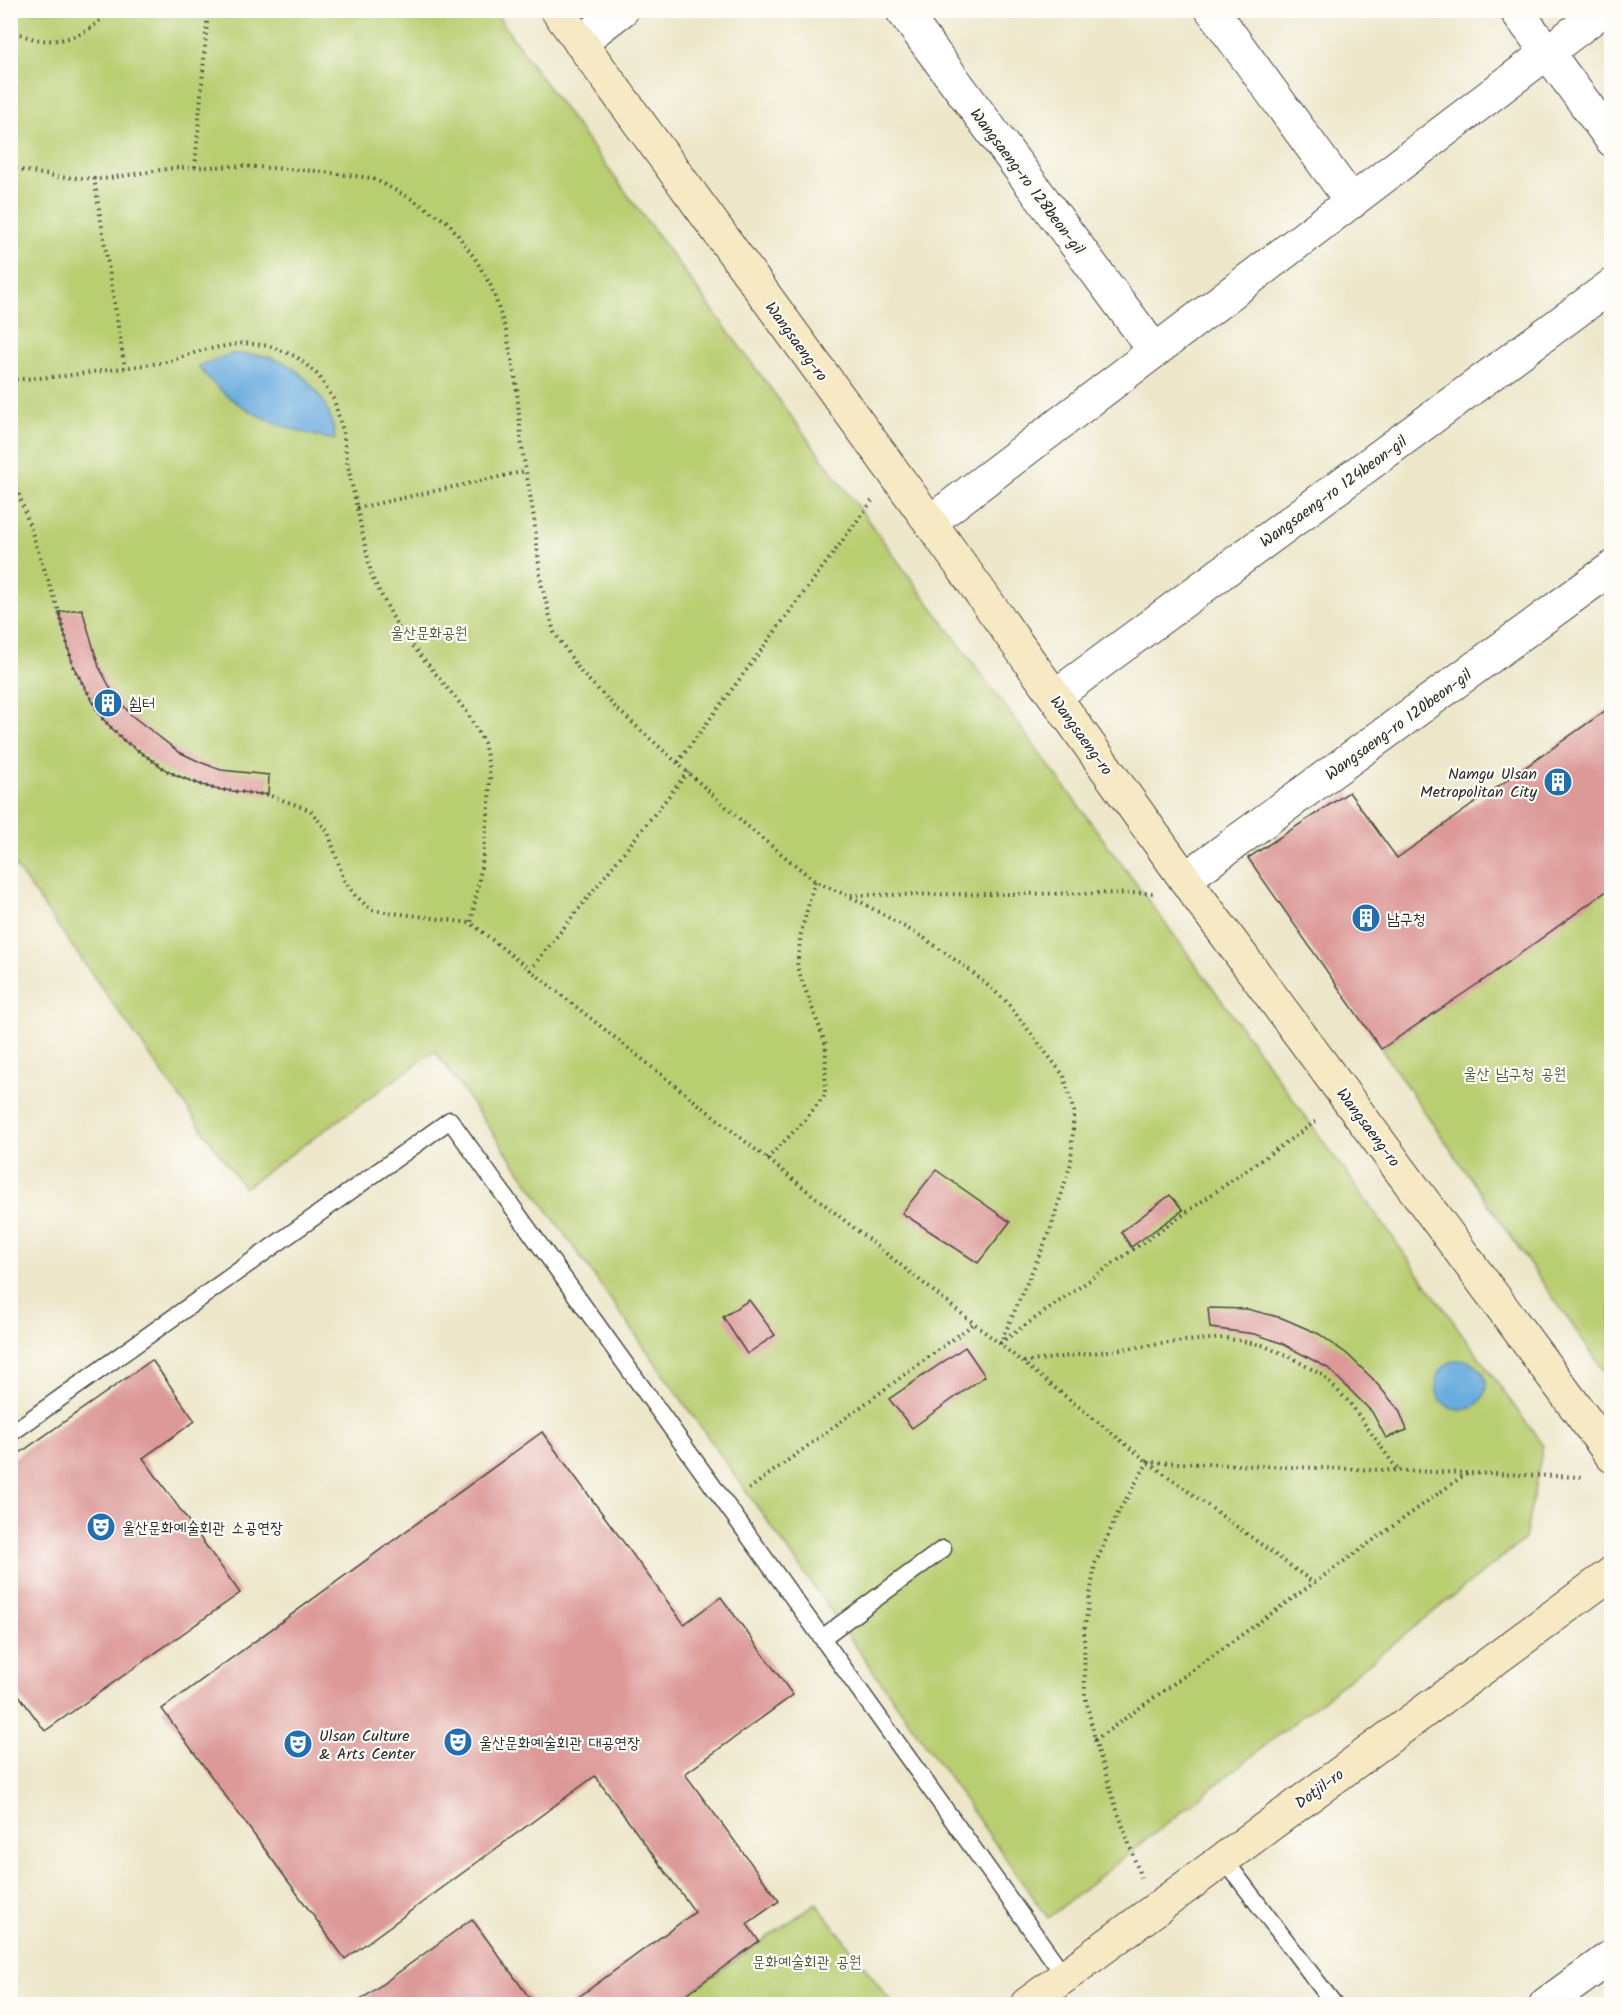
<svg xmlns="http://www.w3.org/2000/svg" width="1622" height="2015" font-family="Kalam,'Poor Story',sans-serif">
<rect width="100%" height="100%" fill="#fdfcf7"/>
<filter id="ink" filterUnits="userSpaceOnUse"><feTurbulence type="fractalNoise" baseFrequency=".0167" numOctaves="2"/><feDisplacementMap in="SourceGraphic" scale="12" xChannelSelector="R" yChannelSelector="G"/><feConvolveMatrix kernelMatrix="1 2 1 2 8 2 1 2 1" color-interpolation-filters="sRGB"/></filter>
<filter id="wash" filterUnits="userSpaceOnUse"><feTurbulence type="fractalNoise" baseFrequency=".008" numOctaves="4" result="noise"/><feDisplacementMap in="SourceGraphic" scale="24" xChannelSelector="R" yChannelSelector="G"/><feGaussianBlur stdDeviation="1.35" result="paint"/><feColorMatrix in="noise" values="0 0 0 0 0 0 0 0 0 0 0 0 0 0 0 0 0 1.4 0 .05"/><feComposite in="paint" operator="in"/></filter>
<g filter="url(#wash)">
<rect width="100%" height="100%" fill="#ede6c9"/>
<!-- green -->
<path fill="#b9cd71" stroke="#727c4e" stroke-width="1.5" d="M10,11H494L537,72L1210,984L1543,1446L1525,1539L1048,1918L435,1051L244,1188L11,860Z
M1611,887V1381L1381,1049Z
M816,1903L889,1999L882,2004H673Z"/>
<!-- water -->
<path fill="#69acde" stroke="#4a6c84" stroke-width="1.5" d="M231,354C242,354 254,354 264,356C303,364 332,402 335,440C282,430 231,410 198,366Z
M1436 1385a25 25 0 1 1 50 0a25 25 0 1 1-50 0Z"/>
<g id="blocks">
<!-- building -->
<path fill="#dc9997" d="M82,609L99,667L112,691L131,715L179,752L200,762L221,770L269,775L268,795L215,789L193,782L169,772L123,740L102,718L73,666L59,612Z
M1612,706V887L1485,979L1381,1049L1248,858L1349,792L1397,858Z
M936,1170L1010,1222L978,1263L902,1213Z
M1170,1195L1183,1210L1131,1247L1121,1232Z
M749,1300L775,1335L747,1354L723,1317Z
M1208,1308L1247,1309L1282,1318L1319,1334L1347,1354L1372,1378L1399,1410L1407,1430L1386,1438L1372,1412L1328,1368L1281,1343L1255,1334L1210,1328Z
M965,1347L985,1376L912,1428L889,1399Z
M152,1360L195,1421L143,1458L240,1593L45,1731L10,1683V1460Z
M542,1432L684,1624L721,1597L793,1695L685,1774L779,1901L747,1924L759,1941L673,2004H569L695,1912L595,1776L345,1959L162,1709Z
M472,1919L534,2004H355Z"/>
</g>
</g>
<g filter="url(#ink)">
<use href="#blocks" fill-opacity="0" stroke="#484743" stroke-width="1.5"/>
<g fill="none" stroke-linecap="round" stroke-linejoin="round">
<!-- service casing -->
<g stroke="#484743" stroke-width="19">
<path id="service" d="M10,1434L450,1120L1064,1975
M822,1638L943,1549
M1223,1858L1334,2004"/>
</g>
<!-- minor casing -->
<g stroke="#484743" stroke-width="35">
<path id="minor" d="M902,10L1155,351
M1212,10L1352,202
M1516,10L1612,140
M580,42L622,10
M930,522L1603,10
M1055,696L1612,285
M1185,879L1612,568
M1546,2004L1612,1956"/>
</g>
<!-- secondary casing -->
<g stroke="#484743" stroke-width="35">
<path id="secondary" d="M557,10L930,522L1195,893L1612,1456
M1027,2004L1612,1573"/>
</g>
<!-- path -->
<path stroke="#484743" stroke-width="4" stroke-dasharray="1.5 4.5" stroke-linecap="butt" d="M10,28C40,50 88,42 108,10
M195,167L208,10
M10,168L59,177L103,179L173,168L242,166L316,171L372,178L410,198L449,223L476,260L492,288L506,331L516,380L522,448L534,518L541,583L554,632L581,672L616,708L753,831L815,881L861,902L924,938L968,969L1005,1000L1064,1076L1074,1112L1071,1163L1050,1231L1000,1344
M94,178L125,368
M10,380L64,376L167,362L203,350L243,343L270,346L297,357L319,376L334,400L343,431L348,467L372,577L399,629L467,712L484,743L490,771L489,806L482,864L471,923
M10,479L16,486L59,612L73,666L102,718L123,740L169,772L193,782L215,789L268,795L310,810L328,832L344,880L355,895L371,910L471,923L1148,1462L1314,1583
M357,508L526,471
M678,762L872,501
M851,895L1153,893
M530,970L688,772
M767,1159L805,1120L825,1095L826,1045L797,967L801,932L815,881
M1000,1343L1318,1120
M1024,1362L1184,1341L1225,1338L1262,1345L1292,1358L1322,1375L1349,1402L1397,1469
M749,1489L975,1323
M1095,1740L1467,1473
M1141,1878L1116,1807L1095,1740L1085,1695L1084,1632L1095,1564L1119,1511L1148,1462L1584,1477"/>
<!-- service -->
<use href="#service" stroke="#fff" stroke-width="16"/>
<!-- minor -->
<use href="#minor" stroke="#fff" stroke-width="33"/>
<!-- secondary -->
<use href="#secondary" stroke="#f7e9c3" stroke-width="33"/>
</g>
</g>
<!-- icons -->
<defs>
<g id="building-disc" transform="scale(1.5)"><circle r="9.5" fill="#1f6fb2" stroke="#fdfcf7"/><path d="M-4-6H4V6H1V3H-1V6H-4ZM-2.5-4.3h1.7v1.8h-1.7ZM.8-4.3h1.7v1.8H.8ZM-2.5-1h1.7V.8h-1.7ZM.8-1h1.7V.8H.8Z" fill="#fff"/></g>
<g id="theatre-disc" transform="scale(1.5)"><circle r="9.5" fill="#1f6fb2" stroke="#fdfcf7"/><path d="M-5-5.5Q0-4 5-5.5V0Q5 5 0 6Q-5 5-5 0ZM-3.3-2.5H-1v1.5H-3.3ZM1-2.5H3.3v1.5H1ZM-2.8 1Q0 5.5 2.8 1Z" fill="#fff"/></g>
</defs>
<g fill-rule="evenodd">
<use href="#building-disc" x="108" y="703"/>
<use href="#building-disc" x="1558" y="782"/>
<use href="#building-disc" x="1366" y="918"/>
<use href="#theatre-disc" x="101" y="1527"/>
<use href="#theatre-disc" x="458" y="1742"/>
<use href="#theatre-disc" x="298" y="1744"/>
</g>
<g text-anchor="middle" stroke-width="4.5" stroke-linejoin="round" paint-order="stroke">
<!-- street labels -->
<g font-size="16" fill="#2b2b2b" stroke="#fdfcf7">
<text transform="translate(1028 181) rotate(53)" y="6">Wangsaeng-ro 128beon-gil</text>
<text transform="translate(797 341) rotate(54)" y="6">Wangsaeng-ro</text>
<text transform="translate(1333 491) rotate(-36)" y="6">Wangsaeng-ro 124beon-gil</text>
<text transform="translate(1398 724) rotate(-36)" y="6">Wangsaeng-ro 120beon-gil</text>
<text transform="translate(1082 735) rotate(54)" y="6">Wangsaeng-ro</text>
<text transform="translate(1369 1127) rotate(53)" y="6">Wangsaeng-ro</text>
<text transform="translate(1319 1788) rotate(-36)" y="6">Dotjil-ro</text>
</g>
<!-- park labels -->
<g font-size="16" fill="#565c40" stroke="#fdfcf7">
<text x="429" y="638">울산문화공원</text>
<text x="1515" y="1079">울산 남구청 공원</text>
<text x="807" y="1967">문화예술회관 공원</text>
</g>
<!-- poi labels -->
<g font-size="16" fill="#2b2b2b" stroke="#fdfcf7" text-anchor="start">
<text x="129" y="709">쉼터</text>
<text x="1537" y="779" text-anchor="end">Namgu Ulsan<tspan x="1537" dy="18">Metropolitan City</tspan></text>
<text x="1387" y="924">남구청</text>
<text x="122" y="1533">울산문화예술회관 소공연장</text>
<text x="319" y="1741">Ulsan Culture<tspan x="319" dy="18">&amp; Arts Center</tspan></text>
<text x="479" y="1748">울산문화예술회관 대공연장</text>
</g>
</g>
<!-- margin -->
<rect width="1622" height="2015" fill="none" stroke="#fdfcf7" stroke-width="36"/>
</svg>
